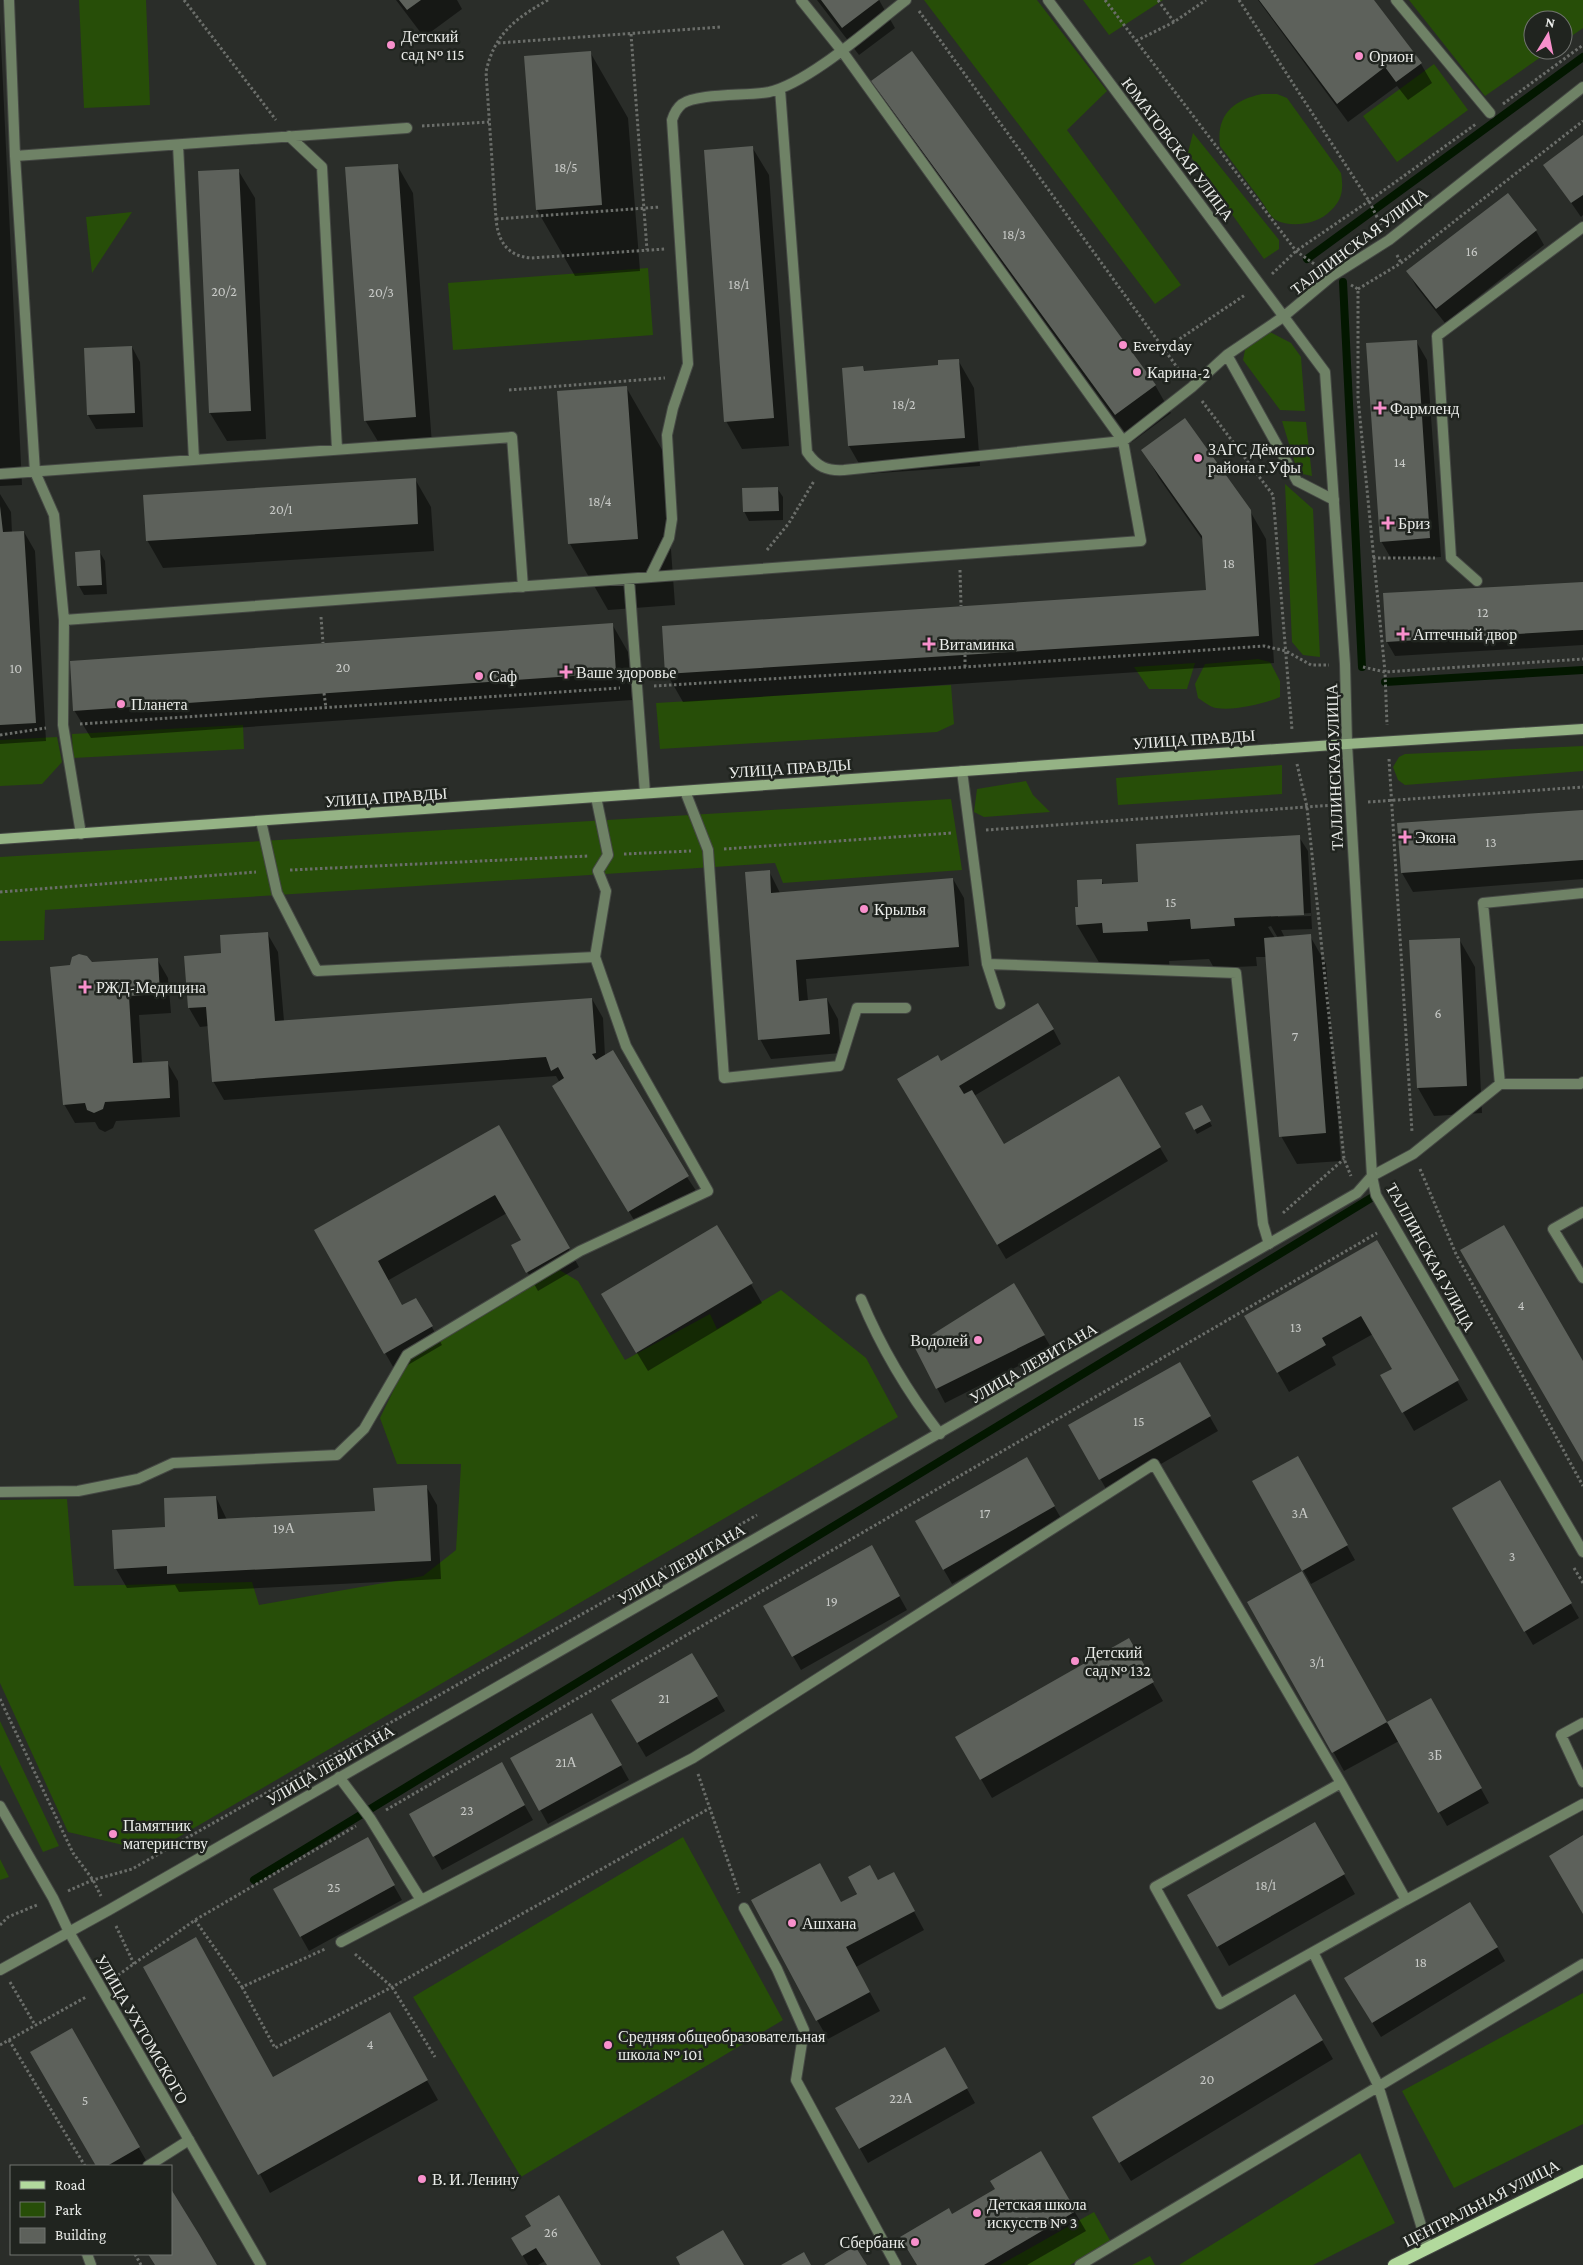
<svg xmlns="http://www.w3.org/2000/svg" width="1583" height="2265" font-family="'Crimson Pro',serif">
<rect width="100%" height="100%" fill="#2a2d29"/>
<!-- green -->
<path fill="#274e08" d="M79,0H146L150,105L84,108Z
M924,0H1037L1107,91L1067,130L1181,285L1155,304Z
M1083,0H1163L1109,35Z
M1409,0H1583V28L1563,42V20H1533V50H1551L1485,96Z
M1434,64L1468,110L1397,162L1363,116Z
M1262,94H1277L1287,98L1341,173C1344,191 1342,202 1327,214C1315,224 1291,228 1276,220C1270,217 1266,207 1262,202C1248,183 1234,164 1220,146C1216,115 1233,100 1262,94Z
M1193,133L1279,240V249L1264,259L1188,153Z
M132,212L92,273L86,217Z
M648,268L653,335L453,350L448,283Z
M1270,332L1291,343L1301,357L1305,411L1280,410L1243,360L1246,345Z
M1282,421L1306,422L1312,476L1298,473Z
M1285,484L1313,509L1320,657L1303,655L1292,642Z
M1258,659L1270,662L1280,681V697C1264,704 1234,711 1216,708C1210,707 1203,701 1198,698L1195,684L1205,664Z
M1195,663L1187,689H1149L1134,667Z
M951,685L954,724L937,732L660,749L656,703Z
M243,725L244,749L73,758L72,734Z
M57,737L62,762L42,784L0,786V740Z
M1583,746V771L1405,785L1398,780L1393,767L1399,757L1405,754Z
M1282,765V794L1118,805L1116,778Z
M1026,781L1033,795L1050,812L984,817L974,812L977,789Z
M951,799L962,870L783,883L775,863L45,910L44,940L0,941V857Z
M551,1265L578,1281L625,1360L710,1314L717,1329L781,1290L866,1358L898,1417L153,1852L68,1832L0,1683V1500L67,1499L74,1586L252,1582L259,1605L423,1576L456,1550L461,1464H397L380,1418L416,1344Z
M0,1721L59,1846L43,1852L0,1765Z
M683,1837L783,2020L521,2177L413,1997Z
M0,1859L9,1877L0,1880Z
M1583,1993V2124L1454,2188L1402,2091Z
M1360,2153L1395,2223L1313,2265H1179Z
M1094,2212L1111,2242L1070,2265H1000Z
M1150,2256L1155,2265H1132Z"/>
<!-- shadow -->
<path fill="#0007" fill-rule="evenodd" d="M396,0H457L462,9L424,37Z
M817,0H879L895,28L859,55Z
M1258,0H1372L1421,64L1432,83L1408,100L1397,86L1348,122Z
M0,22L22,485L0,486Z
M590,52L628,118L640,271L575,276L537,210L525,57Z
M873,82L1155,385L1171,413L1132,442L889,110Z
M1583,137V215L1581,217L1545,165Z
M752,147L769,175L789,446L742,449L726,421Z
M397,165L413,193L432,444L382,448L365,420Z
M238,170L255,198L266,439L227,441L210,413Z
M1508,195L1536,231L1544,245L1445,323L1416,286L1408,272Z
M1416,341L1427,360L1441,557L1392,560L1381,541Z
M132,347L140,362L143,427L96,429L88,415Z
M958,360L974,388L980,466L865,474L849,446L863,368L865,372L940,366Z
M626,387L664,453L675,605L608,610L570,544Z
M1143,450L1250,511L1266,539L1274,663L683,702L667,674L663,627L1207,591L1204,542L1159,478Z
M415,479L431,507L434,551L163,568L147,540Z
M777,488L783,497V520L749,521L744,511Z
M0,494L11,512L12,533L24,532L35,551L46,741L0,744Z
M99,551L105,561L107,594L84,595L79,586L77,553Z
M1583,583V645L1395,656L1387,642Z
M612,624L628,652L632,700L91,738L74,710Z
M1583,811V879L1413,892L1402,873Z
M1299,837L1308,851L1312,929L1281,930L1285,938L1310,936L1326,964L1341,1161L1297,1164L1281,1136L1267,957H1256L1257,966L1214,968L1209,959L1169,961L1170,970L1127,972L1121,963L1100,964L1077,925L1080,908L1101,880L1104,885L1140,883ZM1311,913V916L1278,917V915ZM1271,926L1278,938H1275L1268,927Z
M769,871L780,893L953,879L964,898L969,966L806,979L808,1001L827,999L838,1019L841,1053L771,1059L760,1039Z
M267,933L278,952L284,1021L592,999L603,1018L605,1056L699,1195L640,1230L565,1105L560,1083L556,1076L224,1100L213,1081L209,1026L200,1027L189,1008L185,957L222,954Z
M1459,939L1475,967L1482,1113L1434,1116L1418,1088Z
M157,959L168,978L171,1013L139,1015L142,1063L167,1062L178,1081L180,1117L116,1121L113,1128L105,1132L99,1129L95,1122L75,1123L64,1104L91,963Z
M1053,1029L1061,1044L974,1096L1004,1146L1118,1077L1168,1161L1006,1259L907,1094L941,1062Z
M1201,1106L1212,1126L1197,1134L1187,1114Z
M499,1126L579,1267L538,1291L513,1246L523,1240L507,1213L387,1281L402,1307L416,1299L442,1345L396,1372L315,1230Z
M717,1226L762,1303L648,1371L613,1313Z
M1377,1241L1468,1400L1414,1431L1382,1376L1393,1369L1373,1334L1332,1357L1336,1365L1289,1392L1246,1317Z
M1014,1285L1052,1349L945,1403L915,1346Z
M1179,1363L1218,1431L1109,1494L1070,1426Z
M1297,1457L1355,1560L1311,1584L1253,1482Z
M1027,1459L1062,1520L952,1584L916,1522Z
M1500,1482L1579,1618L1533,1645L1454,1509Z
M426,1486L437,1505L441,1579L179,1592L175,1585L127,1588L116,1569L166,1528L216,1497L227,1520L376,1512Z
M872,1547L907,1610L801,1670L765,1607Z
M1302,1572L1387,1724L1431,1699L1489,1803L1447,1826L1399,1741L1344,1771L1249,1602Z
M1128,1640L1163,1701L992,1798L957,1738Z
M692,1655L725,1711L646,1757L613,1701Z
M592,1714L629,1780L548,1824L512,1759Z
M501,1764L533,1820L442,1870L411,1815Z
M1315,1824L1355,1894L1229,1966L1189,1896Z
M367,1839L402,1900L309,1951L274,1889Z
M878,1881L904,1893L924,1930L856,1967L880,2011L828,2039L817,2020L841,1903Z
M1497,1947L1505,1961L1381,2037L1354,1993Z
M389,2013L438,2100L270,2193L260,2174Z
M71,2030L147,2162L140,2166H97L32,2053Z
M1322,2040L1333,2059L1131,2181L1104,2137Z
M944,2048L975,2103L868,2163L837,2108Z
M1040,2153L1086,2231L1027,2265H918L952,2216L996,2190Z
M513,2238L600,2265H548L545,2261L538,2265H528Z"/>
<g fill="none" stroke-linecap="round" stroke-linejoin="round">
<!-- stream -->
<path stroke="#031700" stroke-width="8" d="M1307,259L1583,57
M1343,282L1362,667
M1385,682L1583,670
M254,1880L1376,1195"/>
</g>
<!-- building -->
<path fill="#5d615b" d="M399,0H421L407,10Z
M821,0H879L842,28Z
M1259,0H1374L1422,63L1396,82L1385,67L1337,104Z
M591,51L602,205L536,210L524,56Z
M912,51L1156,385L1115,415L871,81Z
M1583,135V195L1571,203L1543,165Z
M753,146L774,418L724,422L704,150Z
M398,164L416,417L364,421L345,167Z
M239,169L251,411L209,413L198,171Z
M1508,193L1537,230L1436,309L1406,271Z
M1417,340L1430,538L1380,542L1366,343Z
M132,346L135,413L87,415L84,348Z
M959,359L965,438L848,446L842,368L863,366L864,371L938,365V360Z
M627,386L638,539L568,544L557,391Z
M1185,418L1251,510L1259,636L665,674L662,626L1206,590L1202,536L1141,450Z
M416,478L418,524L146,541L143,495Z
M778,487L779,511L743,512L742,488Z
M0,506L3,532L24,531L36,723L0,725Z
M100,550L102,585L77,586L75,552Z
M1583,582V630L1386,642L1383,593Z
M613,623L616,673L73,711L70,661Z
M1583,810V860L1401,873L1397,823Z
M1300,835L1304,915L1234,918L1235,926L1191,929L1190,919L1147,922L1148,931L1103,933L1102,923L1076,925L1075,907H1078L1077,880L1102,879V884L1138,882L1136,844Z
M770,870L771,893L953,878L959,947L796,960L799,1001L827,998L830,1034L758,1040L745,872Z
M268,932L275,1021L592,998L596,1053L592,1054L596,1060L613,1050L689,1176L628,1212L552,1086L564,1078L558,1067L551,1071L546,1057L212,1082L206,1007L188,1008L184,956L221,953L220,935Z
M1311,934L1326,1133L1279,1137L1264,938Z
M1460,938L1467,1086L1417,1088L1409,940Z
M79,954L87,956L92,962L158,958L160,994L129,996L133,1063L168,1061L170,1098L105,1102L103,1109L94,1113L87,1110L85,1103L63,1105L50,967L70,965L72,957Z
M1038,1003L1054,1029L959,1086L964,1094L972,1090L1004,1144L1119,1076L1161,1147L997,1245L897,1079L938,1055L941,1061Z
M1202,1105L1211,1121L1194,1130L1185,1113Z
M499,1125L570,1248L526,1273L511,1245L521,1240L495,1195L378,1261L402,1305L416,1298L433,1326L384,1354L314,1230Z
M717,1225L753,1283L636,1353L601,1294Z
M1504,1225L1583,1361V1462L1460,1250Z
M1377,1240L1459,1380L1402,1413L1380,1375L1392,1369L1361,1316L1322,1338L1326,1345L1277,1373L1244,1316Z
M1014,1283L1045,1335L936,1389L914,1346Z
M1180,1362L1211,1416L1099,1480L1068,1425Z
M1298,1456L1348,1545L1302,1571L1252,1481Z
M1027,1457L1055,1506L943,1570L915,1521Z
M1500,1480L1572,1603L1524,1632L1452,1508Z
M427,1485L431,1561L167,1574V1566L114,1569L112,1530L165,1527L164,1498L216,1496L218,1519L375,1511L373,1488Z
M872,1545L900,1596L792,1657L763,1606Z
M1302,1571L1387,1722L1332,1753L1247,1602Z
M1129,1638L1154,1682L980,1780L955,1737Z
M692,1653L718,1696L637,1743L611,1700Z
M1431,1698L1482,1788L1438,1813L1387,1722Z
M592,1713L622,1765L539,1811L510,1758Z
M502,1762L525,1805L433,1857L409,1814Z
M1315,1822L1345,1874L1217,1947L1187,1895Z
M1583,1835V1914L1549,1856Z
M368,1837L395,1885L300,1937L273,1889Z
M820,1863L841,1902L857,1894L848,1877L870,1865L878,1880L894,1872L915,1911L846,1947L870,1992L816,2021L751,1900Z
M1470,1902L1498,1947L1372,2023L1344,1978Z
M196,1937L273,2077L390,2012L428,2080L258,2175L143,1967Z
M1295,1994L1323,2040L1119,2163L1092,2117Z
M72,2028L140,2147L107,2166H96L30,2052Z
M945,2047L968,2088L859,2149L835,2108Z
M1041,2151L1076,2211L984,2265H917L900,2237L949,2208L952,2214L995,2189L990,2181Z
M171,2189L200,2236L217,2265H155L148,2254H171Z
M559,2195L601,2265H547L536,2248L522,2256L511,2238L531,2226L525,2216Z
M723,2230L744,2265H680L676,2257Z
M855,2246L867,2265H824Z
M804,2252L811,2265H781Z"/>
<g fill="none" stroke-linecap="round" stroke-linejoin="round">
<!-- service casing -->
<g stroke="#454844" stroke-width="12">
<path id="service" d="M9,0L15,156L35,472L54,515L64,620L63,725L81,834
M1396,0L1490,113
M780,89L807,452C817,467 827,471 844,470L1123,441L1192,387L1227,355L1283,317
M289,136L322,167L337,449
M178,145L194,460
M15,156L407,128
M1227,355L1297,481L1334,500
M0,474L512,437L523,587
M650,577L669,538L672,519L667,435L673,408L688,364L672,120C674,114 677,108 682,104C697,93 748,96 769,92C809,83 872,26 906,0
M629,579L645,793
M1477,581L1451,558L1437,336L1583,227
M64,620L1141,541L1123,441L842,51L801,0
M962,771L987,964L1000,1004
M685,791L708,850L724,1078L839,1066L857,1008H906
M261,821L277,893L317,971L595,957L606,891L598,871L608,855L596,797
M987,964L1236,973L1263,1224L1269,1244
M1500,1084L1483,903L1583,893
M1372,1176L1413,1154L1500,1084H1580L1583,1082
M1583,1212L1553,1229L1583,1278
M861,1299C880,1345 909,1394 940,1434
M0,1492L78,1491L138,1479L173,1463L337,1455L364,1429L407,1355L580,1251L708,1191L626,1046L595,957
M1583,1723L1561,1735L1583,1782
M339,1777L370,1818L421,1900
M1406,1900L1583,1804
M744,1908L777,1969L804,2030L796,2080L896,2265
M341,1942L693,1758L1154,1464L1341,1783L1406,1900L1220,2004L1155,1887L1341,1783
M1313,1952L1378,2085L1428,2248
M148,2166L189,2140
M87,2254L91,2265
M1080,2265L1583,1964"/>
</g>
<!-- minor casing -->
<g stroke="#454844" stroke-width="12">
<path id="minor" d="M1048,0L1325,372L1345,664L1347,744
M1283,317L1332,276L1389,240L1583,87
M1372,1176L1376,1195L1583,1552
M69,1932L261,2265"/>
</g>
<!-- tertiary casing -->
<g stroke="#454844" stroke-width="12">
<path id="tertiary" d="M0,1806L53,1898L69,1932
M0,1970L109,1910L1357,1193L1372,1176L1347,744"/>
</g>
<!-- secondary casing -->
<g stroke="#454844" stroke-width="12">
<path id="secondary" d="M0,839L1347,744L1583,729"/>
</g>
<!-- primary casing -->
<g stroke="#454844" stroke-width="14">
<path id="primary" d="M1394,2265L1583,2171"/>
</g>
<!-- path -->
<path stroke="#6b6e6a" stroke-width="3" stroke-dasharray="2.5 2.5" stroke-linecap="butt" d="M184,0L276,120
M548,0C516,18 494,34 486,72L496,219C498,241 507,256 531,258L665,249
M1105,0L1296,251L1317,266
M1158,0L1174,22
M1239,0L1369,201L1381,225
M919,11L1182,374
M631,34L647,250
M1136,41L1174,22L1206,0
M498,43L721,27
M1503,104L1583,45
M422,126L489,122
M496,219L660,207
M1397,255L1401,263
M1272,274L1296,251L1369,201L1476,124
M1351,285L1358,289V398L1385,672L1387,725
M1358,289L1401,263L1583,121
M1163,350L1245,295
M509,390L665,378
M1202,401L1273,495L1292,730
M767,550L789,523L814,481
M1373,558H1435
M960,570L961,606
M321,617L323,643
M965,667V655
M1363,667L1385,672L1583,659
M654,686L965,667L1264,646L1286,651L1311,665H1329
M324,693L326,708
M80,724L620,688
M0,735L46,728
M1389,759L1412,1132
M1297,764L1307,807L1344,1159L1351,1176
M1368,802L1583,787
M986,830L1334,805
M724,849L952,833
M624,854L691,851
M290,870L588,856
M0,892L256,872
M1420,1169L1456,1254L1583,1486
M1283,1213L1344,1159
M1574,1568L1583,1583
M0,1699L73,1853L93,1880L101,1896
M698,1774L739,1893
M386,1810L1377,1233
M68,1891L93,1880L132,1869L757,1515
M195,1920L242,1987L325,1949
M0,1925L8,1917L37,1905
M116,1926L134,1964
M355,1954L392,1987L435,2057
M114,1978L195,1920L356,1826
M10,1982L35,2025
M242,1987L275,2048L392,1987L710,1808
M9,2040L85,2166
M0,2045L86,1997
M135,2254L141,2265"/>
<!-- service -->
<use href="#service" stroke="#6f8266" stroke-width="10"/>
<!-- minor -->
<use href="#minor" stroke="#6f8266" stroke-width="10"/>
<!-- tertiary -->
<use href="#tertiary" stroke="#6f8266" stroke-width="10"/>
<!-- secondary -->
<use href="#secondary" stroke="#95b385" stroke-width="10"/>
<!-- primary -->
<use href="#primary" stroke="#b2d99d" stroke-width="12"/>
</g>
<!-- markers -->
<g fill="#f890cc" stroke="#20241f" stroke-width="2">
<circle cx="391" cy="45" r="5"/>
<circle cx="1359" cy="56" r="5"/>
<circle cx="1123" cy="345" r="5"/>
<circle cx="1137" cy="372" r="5"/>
<path d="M1377.5 400.5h5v5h5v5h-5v5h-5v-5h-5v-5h5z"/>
<circle cx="1198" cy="458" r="5"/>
<path d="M1385.5 515.5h5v5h5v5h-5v5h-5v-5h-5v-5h5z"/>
<path d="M1400.5 626.5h5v5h5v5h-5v5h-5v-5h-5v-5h5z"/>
<path d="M926.5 636.5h5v5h5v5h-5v5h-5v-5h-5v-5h5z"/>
<path d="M563.5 664.5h5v5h5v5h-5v5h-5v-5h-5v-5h5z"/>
<circle cx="479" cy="676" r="5"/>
<circle cx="121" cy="704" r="5"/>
<path d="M1402.5 829.5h5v5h5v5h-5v5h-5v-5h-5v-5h5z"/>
<circle cx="864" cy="909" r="5"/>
<path d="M82.5 979.5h5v5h5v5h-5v5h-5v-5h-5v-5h5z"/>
<circle cx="978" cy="1340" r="5"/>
<circle cx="1075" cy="1661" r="5"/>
<circle cx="113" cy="1834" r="5"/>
<circle cx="792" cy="1923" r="5"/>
<circle cx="608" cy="2045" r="5"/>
<circle cx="422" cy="2179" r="5"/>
<circle cx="977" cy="2213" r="5"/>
<circle cx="915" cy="2242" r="5"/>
</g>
<g text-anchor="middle" stroke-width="5" stroke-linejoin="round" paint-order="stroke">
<!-- number labels -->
<g font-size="14" fill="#c7c9c6">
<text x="566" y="172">18/5</text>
<text x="1014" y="239">18/3</text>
<text x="1472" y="256">16</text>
<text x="739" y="289">18/1</text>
<text x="224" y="296">20/2</text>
<text x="381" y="297">20/3</text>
<text x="904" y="409">18/2</text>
<text x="1400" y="467">14</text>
<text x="600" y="506">18/4</text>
<text x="281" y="514">20/1</text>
<text x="1229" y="568">18</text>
<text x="1483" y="617">12</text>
<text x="343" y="672">20</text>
<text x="16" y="673">10</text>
<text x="1491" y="847">13</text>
<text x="1171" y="907">15</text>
<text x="1438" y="1018">6</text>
<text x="1295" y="1041">7</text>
<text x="1521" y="1310">4</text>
<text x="1296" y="1332">13</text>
<text x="1139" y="1426">15</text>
<text x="985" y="1518">17</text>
<text x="1300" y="1518">3А</text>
<text x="284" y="1533">19А</text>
<text x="1512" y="1561">3</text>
<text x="832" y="1606">19</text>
<text x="1317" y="1667">3/1</text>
<text x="664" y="1703">21</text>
<text x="1435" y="1760">3Б</text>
<text x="566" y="1767">21А</text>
<text x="467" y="1815">23</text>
<text x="1266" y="1890">18/1</text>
<text x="334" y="1892">25</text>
<text x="1421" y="1967">18</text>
<text x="370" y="2049">4</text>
<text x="1207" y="2084">20</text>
<text x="901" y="2103">22А</text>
<text x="85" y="2105">5</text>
<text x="551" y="2237">26</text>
</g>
<!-- poi labels -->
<g font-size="16" fill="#eaece9" stroke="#20241f" text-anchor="start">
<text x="401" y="42">Детский<tspan x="401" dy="18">сад № 115</tspan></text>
<text x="1369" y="62">Орион</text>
<text x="1133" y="351">Everyday</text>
<text x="1147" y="378">Карина-2</text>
<text x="1390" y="414">Фармленд</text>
<text x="1208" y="455">ЗАГС Дёмского<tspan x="1208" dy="18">района г.Уфы</tspan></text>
<text x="1398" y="529">Бриз</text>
<text x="1413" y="640">Аптечный двор</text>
<text x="939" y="650">Витаминка</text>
<text x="576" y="678">Ваше здоровье</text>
<text x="489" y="682">Саф</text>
<text x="131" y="710">Планета</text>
<text x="1415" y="843">Экона</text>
<text x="874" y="915">Крылья</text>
<text x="96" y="993">РЖД-Медицина</text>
<text x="968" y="1346" text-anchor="end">Водолей</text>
<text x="1085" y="1658">Детский<tspan x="1085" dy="18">сад № 132</tspan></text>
<text x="123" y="1831">Памятник<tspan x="123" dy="18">материнству</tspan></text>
<text x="802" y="1929">Ашхана</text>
<text x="618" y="2042">Средняя общеобразовательная<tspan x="618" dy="18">школа № 101</tspan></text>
<text x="432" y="2185">В. И. Ленину</text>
<text x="987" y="2210">Детская школа<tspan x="987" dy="18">искусств № 3</tspan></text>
<text x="905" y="2248" text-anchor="end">Сбербанк</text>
</g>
<!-- street labels -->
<g font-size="16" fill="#eaece9" stroke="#20241f">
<text transform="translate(1178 149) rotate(53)" y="6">ЮМАТОВСКАЯ УЛИЦА</text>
<text transform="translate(1359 241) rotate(-37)" y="6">ТАЛЛИНСКАЯ УЛИЦА</text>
<text transform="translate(1194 739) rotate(-4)" y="6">УЛИЦА ПРАВДЫ</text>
<text transform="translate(1334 767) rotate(-92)" y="6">ТАЛЛИНСКАЯ УЛИЦА</text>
<text transform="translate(790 768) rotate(-4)" y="6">УЛИЦА ПРАВДЫ</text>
<text transform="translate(386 797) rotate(-4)" y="6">УЛИЦА ПРАВДЫ</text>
<text transform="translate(1431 1257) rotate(61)" y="6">ТАЛЛИНСКАЯ УЛИЦА</text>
<text transform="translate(1033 1363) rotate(-30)" y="6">УЛИЦА ЛЕВИТАНА</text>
<text transform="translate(681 1564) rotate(-30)" y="6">УЛИЦА ЛЕВИТАНА</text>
<text transform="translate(330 1765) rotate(-30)" y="6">УЛИЦА ЛЕВИТАНА</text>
<text transform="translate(142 2029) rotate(60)" y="6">УЛИЦА УХТОМСКОГО</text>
<text transform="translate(1481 2203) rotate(-27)" y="6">ЦЕНТРАЛЬНАЯ УЛИЦА</text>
</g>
</g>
<!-- legend -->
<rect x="10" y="2165" width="162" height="90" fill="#20241f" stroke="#717470"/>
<rect x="20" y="2181" width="25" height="8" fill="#b2d99d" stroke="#717470"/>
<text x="55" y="2190" font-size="15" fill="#eaece9">Road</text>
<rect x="20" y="2202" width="25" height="15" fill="#274e08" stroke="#717470"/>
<text x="55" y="2215" font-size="15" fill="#eaece9">Park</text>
<rect x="20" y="2228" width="25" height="15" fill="#5d615b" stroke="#717470"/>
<text x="55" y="2240" font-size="15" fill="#eaece9">Building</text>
<!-- north arrow -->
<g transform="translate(1548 35) rotate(10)"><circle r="24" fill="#20241f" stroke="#717470"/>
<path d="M0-4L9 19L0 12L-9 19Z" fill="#f890cc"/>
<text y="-8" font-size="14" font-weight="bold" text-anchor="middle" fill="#eaece9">N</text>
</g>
</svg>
